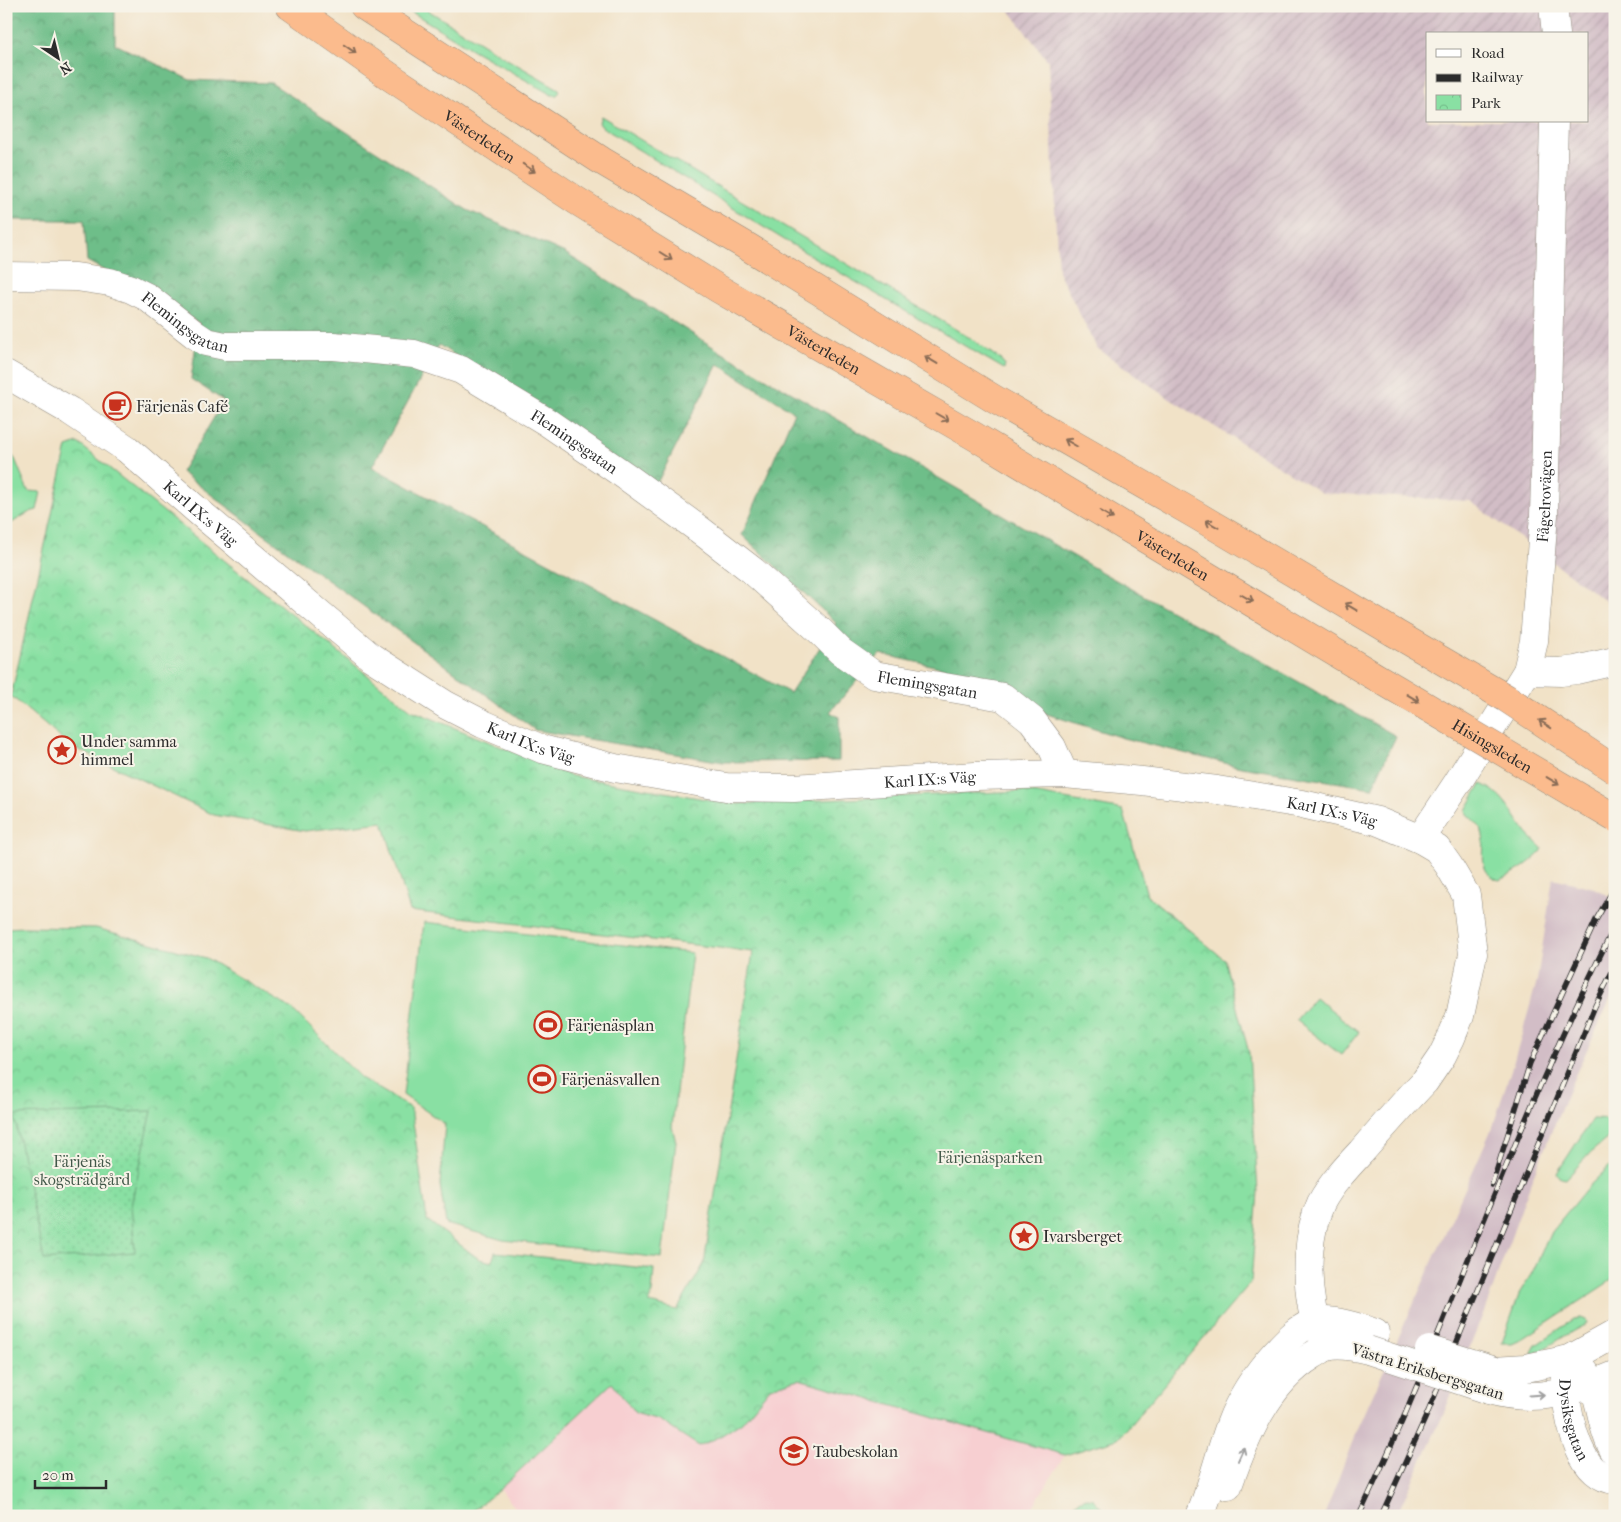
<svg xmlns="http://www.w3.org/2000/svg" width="1621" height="1522" font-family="'IM FELL French Canon',serif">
<defs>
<pattern id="industrial-furrows" width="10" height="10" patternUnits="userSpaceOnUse" patternTransform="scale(1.25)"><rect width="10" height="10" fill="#d2bdc6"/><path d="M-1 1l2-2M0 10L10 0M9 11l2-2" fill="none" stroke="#b4a3aa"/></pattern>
<pattern id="forest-crowns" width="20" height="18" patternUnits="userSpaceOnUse" patternTransform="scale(1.25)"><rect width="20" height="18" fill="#6ebe89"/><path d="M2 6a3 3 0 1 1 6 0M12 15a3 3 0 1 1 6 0" fill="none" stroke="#5b9b70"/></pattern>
<pattern id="park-crowns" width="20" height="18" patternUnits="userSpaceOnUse" patternTransform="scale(1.25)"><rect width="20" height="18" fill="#89e0a3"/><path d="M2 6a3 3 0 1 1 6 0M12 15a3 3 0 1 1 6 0" fill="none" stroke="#76c08c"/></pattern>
<pattern id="garden-dots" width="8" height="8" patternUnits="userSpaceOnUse" patternTransform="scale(1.25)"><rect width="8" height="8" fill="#89e0a3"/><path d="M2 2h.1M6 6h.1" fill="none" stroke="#76c08c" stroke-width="1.8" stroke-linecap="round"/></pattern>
</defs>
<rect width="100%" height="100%" fill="#f7f3e8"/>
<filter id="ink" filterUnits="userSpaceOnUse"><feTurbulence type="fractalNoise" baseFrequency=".02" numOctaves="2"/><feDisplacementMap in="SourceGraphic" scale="10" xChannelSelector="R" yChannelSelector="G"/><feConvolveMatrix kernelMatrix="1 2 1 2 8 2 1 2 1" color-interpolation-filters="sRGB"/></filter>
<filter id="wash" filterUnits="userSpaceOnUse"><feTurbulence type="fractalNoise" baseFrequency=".0096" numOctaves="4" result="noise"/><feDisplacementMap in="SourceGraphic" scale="20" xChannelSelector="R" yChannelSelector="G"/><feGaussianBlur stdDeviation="1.12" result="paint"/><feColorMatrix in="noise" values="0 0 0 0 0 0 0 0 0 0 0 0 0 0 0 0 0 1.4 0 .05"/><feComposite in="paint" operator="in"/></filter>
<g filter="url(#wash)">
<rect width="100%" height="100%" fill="#f1e2c7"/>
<!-- built -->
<path fill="#f7cfd1" d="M799,1379L1065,1455L1027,1516H522L500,1489L612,1383L635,1413L659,1420L699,1446L719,1437L742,1422L770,1388Z"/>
<!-- industrial -->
<path fill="url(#industrial-furrows)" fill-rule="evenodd" d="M1006,6H1615V608L1470,501L1322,493L1170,399L1097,348L1058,271L1048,61ZM1427,34H1587V121H1427Z"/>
<!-- railway -->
<path fill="#d2bdc6" d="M1553,878L1594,888L1615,899V989L1573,1080L1532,1179L1490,1296L1444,1413L1396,1516H1324L1355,1435L1493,1126L1518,1048L1537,981Z"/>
<!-- grass -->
<path fill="#89e0a3" stroke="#5a8667" d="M402,6H421L507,59L559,89L560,92L557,95H552L473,50Z
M601,116L970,338L1001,360L1005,365L1004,369L786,241L602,127L599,123Z
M6,448L15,459L28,491L41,492L37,510C26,512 18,520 8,525L6,524Z
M1481,784C1502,792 1511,811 1523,828C1528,836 1536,842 1542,848V851C1530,863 1515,874 1499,880C1474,871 1488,849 1482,832C1480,824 1472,820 1467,814L1466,810Z
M424,922L692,953L672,1127L676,1142L662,1258L503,1240L446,1224L440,1185L445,1124L403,1095Z
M1315,997L1359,1032L1341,1055L1296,1020Z
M1592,1119L1615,1120V1132L1590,1153L1566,1179L1561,1178L1557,1173Z
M1615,1161V1278L1523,1338L1512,1343H1502L1520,1292L1532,1273L1551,1232L1586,1189Z
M1581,1318L1586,1320L1587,1324C1568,1332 1552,1346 1533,1354L1532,1352L1536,1345L1574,1319Z
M1087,1498L1093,1499L1109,1516H1065C1070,1506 1076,1501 1087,1498Z"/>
<!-- forest -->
<path fill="url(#forest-crowns)" stroke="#4c745a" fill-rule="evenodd" d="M6,6H115V44L190,80L271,83L467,210L565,253L721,352L1096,569L1396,736L1372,788L1241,767L1123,738L1031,709L1002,681L880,654L830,712L839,717V761L723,762L535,730L261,532L181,472L224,401L191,379L199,323L87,261L84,220H11L6,224ZM439,345L656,485L718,364L794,412L742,535L836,623L790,693L372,467Z"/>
<!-- park -->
<path fill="url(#park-crowns)" stroke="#5a8667" d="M78,443L411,710L572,776L734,804L1022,791L1123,810L1147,895L1224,959L1249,1053L1258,1192L1251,1282L1118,1439L1065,1455L799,1379L770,1388L742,1422L719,1437L699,1446L659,1420L635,1413L612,1383L500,1489L466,1516H6V928L24,927L96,928L206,958L292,1009L361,1078L411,1108L427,1220L479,1259L492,1262L495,1252L654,1269L652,1293L649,1303L677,1310L704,1264L753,952L410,911L383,822L305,831L214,815L69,745L11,696L67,447Z"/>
<!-- garden -->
<path fill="url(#garden-dots)" stroke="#5a8667" d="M152,1111L131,1205L135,1252L44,1260L14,1115Z"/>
</g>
<g filter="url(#ink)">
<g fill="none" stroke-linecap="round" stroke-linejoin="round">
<!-- street casing -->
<g stroke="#8e8679" stroke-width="29">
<g id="street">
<path d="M1553,6L1556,34"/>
<path id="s1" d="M6,276L76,277L110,282L131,289L147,297L194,334L206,342L225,346H334L414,354L461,370L547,422L627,477L700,530L753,571L820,631L840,651L874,675L1003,697L1032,720L1052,747L1064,774"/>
<path id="s2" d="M6,374L70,411L127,449L198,511L371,657L446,705L483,724L542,749L615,768L726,787L794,788L975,776L1064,774L1142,781L1217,790L1302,804L1377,821L1420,839L1437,849L1449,866L1466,895L1473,954L1460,1016L1451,1038L1442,1056L1425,1081C1403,1104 1382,1128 1361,1152C1347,1167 1331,1184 1321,1203C1307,1233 1306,1275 1312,1308C1315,1321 1322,1334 1327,1347"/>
<path d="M1527,671L1561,672L1576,670L1615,661"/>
<path id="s3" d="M1420,839L1458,782L1527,671L1534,641L1544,515L1554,121"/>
<path id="s4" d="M1570,1359C1567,1370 1564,1382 1566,1394C1569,1422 1580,1477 1615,1480"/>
<path d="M1495,1370L1526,1368L1570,1359L1615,1334"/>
<path d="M1584,1370C1603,1394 1599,1427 1615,1452"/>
<path d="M1489,1390C1533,1403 1574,1393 1615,1375"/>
<path d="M1228,1486C1245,1438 1267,1383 1313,1355C1317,1353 1322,1349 1326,1347C1339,1343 1356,1347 1368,1350"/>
<path d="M1200,1516C1212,1486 1219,1455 1230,1425C1240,1398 1257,1373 1276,1352C1288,1339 1299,1327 1316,1322C1330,1318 1361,1328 1375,1333"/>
</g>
</g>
<!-- highway casing -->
<g stroke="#8e8679" stroke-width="29">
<g id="highway">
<path id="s5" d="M290,6L389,76L577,201L719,289L974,436L1371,674"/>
<path d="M364,6L602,161L748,247L994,399L1196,515L1393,632"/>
</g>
</g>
<!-- street -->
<use href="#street" stroke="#fff" stroke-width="28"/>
<!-- highway -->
<use href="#highway" stroke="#fbbb8d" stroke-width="28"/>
<!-- rail casing -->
<g stroke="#2b2b2b" stroke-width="5.5">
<path id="rail" d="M1492,1185L1530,1063L1597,918L1615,887
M1359,1516C1376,1479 1393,1443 1409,1405C1475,1245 1536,1081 1615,926
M1381,1516L1428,1412L1595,1006L1615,966"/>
</g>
<!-- rail -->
<use href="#rail" stroke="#f7f3e8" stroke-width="4" stroke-dasharray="11" stroke-linecap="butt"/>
<!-- street-bridge casing -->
<g stroke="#8e8679" stroke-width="29" stroke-linecap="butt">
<path id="street-bridge" d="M1368,1350L1489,1390
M1429,1350L1495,1370"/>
</g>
<!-- highway-bridge casing -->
<g stroke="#8e8679" stroke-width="29" stroke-linecap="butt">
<g id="highway-bridge">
<path d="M1393,632L1506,698L1615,770"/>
<path id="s6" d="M1371,674L1615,818"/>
</g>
</g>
<!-- street-bridge -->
<use href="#street-bridge" stroke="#fff" stroke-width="28"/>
<!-- highway-bridge -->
<use href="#highway-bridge" stroke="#fbbb8d" stroke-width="28"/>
</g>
<!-- one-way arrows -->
<defs><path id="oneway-shaft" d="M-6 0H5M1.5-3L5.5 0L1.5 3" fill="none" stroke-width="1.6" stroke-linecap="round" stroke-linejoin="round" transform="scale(1.25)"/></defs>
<g stroke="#896c57">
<use href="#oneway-shaft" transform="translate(350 49) rotate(35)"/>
<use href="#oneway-shaft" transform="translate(529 168) rotate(33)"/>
<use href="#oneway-shaft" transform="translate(666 256) rotate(32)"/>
<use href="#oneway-shaft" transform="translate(931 360) rotate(-149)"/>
<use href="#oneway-shaft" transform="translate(942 417) rotate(30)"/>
<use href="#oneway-shaft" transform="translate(1071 443) rotate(-150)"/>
<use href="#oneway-shaft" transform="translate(1107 515) rotate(31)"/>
<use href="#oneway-shaft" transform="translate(1212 524) rotate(-150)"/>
<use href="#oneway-shaft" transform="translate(1247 598) rotate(30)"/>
<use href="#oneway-shaft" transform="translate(1351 607) rotate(-149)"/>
<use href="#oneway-shaft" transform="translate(1413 698) rotate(31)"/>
<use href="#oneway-shaft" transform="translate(1545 724) rotate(-147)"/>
<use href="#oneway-shaft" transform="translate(1553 781) rotate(31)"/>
</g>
<g stroke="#a0a0a0">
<use href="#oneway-shaft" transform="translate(1537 1395) rotate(-4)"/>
<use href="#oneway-shaft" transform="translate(1241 1454) rotate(-66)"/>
</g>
</g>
<!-- icons -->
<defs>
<g id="cafe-ring" transform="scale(1.4375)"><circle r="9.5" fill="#f7f3e8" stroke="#c8321e" stroke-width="1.5"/><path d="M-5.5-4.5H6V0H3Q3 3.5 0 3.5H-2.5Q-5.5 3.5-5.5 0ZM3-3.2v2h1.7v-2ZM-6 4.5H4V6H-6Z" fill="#c8321e"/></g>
<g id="sight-ring" transform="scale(1.4375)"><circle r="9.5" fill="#f7f3e8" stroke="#c8321e" stroke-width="1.5"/><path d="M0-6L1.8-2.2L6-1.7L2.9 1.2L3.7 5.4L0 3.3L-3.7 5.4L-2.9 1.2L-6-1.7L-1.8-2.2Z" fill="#c8321e"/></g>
<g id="stadium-ring" transform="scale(1.4375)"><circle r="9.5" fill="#f7f3e8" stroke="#c8321e" stroke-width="1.5"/><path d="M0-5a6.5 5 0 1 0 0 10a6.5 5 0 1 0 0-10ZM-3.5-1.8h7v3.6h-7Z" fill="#c8321e"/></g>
<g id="school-ring" transform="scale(1.4375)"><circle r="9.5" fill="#f7f3e8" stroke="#c8321e" stroke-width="1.5"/><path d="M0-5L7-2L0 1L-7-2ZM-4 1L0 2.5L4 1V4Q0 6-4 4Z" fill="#c8321e"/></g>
</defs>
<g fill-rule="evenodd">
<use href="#cafe-ring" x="117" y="406"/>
<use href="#sight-ring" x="62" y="750"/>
<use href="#stadium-ring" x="548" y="1025"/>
<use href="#stadium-ring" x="542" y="1079"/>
<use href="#sight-ring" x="1024" y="1236"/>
<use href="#school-ring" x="794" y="1451"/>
</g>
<g text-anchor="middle" stroke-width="4" stroke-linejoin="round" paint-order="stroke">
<!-- street labels -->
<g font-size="16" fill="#2b2b2b" stroke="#f7f3e8">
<text dy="6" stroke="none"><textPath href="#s5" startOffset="230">Västerleden</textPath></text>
<text dy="6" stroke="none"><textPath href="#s1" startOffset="191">Flemingsgatan</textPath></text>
<text dy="6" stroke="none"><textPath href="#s5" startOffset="635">Västerleden</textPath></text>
<text dy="6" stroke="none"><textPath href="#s1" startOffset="611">Flemingsgatan</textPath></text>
<text dy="6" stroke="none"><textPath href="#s3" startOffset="375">Fågelrovägen</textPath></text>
<text dy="6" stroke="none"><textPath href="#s2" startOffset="240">Karl IX:s Väg</textPath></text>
<text dy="6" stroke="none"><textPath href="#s5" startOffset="1040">Västerleden</textPath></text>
<text dy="6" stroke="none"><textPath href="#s1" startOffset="1046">Flemingsgatan</textPath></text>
<text dy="6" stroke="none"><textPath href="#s2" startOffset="645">Karl IX:s Väg</textPath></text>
<text dy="6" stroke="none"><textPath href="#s6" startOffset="141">Hisingsleden</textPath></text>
<text dy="6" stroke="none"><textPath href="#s2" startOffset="1050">Karl IX:s Väg</textPath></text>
<text dy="6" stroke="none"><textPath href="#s2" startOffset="1455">Karl IX:s Väg</textPath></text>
<text transform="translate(1428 1371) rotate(17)" y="6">Västra Eriksbergsgatan</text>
<text dy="6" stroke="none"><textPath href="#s4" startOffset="62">Dysiksgatan</textPath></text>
</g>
<!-- poi labels -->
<g font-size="16" fill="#2b2b2b" stroke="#f7f3e8" text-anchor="start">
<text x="136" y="412">Färjenäs Café</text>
<text x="81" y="747">Under samma<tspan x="81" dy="18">himmel</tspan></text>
<text x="567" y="1031">Färjenäsplan</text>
<text x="561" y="1085">Färjenäsvallen</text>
<text x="1043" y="1242">Ivarsberget</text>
<text x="813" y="1457">Taubeskolan</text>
</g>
<!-- park labels -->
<g font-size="16" fill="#425849" stroke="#f7f3e8">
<text x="990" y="1163">Färjenäsparken</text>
<text x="82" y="1167">Färjenäs<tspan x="82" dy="18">skogsträdgård</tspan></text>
</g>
</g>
<!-- margin -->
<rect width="1621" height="1522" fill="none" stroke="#f7f3e8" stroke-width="25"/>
<!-- legend -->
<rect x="1426" y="32" width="162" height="90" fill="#f7f3e8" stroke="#a5a39c"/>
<rect x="1436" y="49" width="25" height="8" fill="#ffffff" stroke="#a5a39c"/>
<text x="1471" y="58" font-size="15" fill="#2b2b2b">Road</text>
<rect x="1436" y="74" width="25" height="8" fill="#2b2b2b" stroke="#a5a39c"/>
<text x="1471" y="82" font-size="15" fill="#2b2b2b">Railway</text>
<rect x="1436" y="95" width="25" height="15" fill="url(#park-crowns)" stroke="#a5a39c"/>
<text x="1471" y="108" font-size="15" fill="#2b2b2b">Park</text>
<!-- north arrow -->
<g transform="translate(58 58) rotate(145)" stroke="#f7f3e8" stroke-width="4" paint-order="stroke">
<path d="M0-4L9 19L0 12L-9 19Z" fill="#2b2b2b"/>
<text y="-8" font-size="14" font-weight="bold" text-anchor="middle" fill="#2b2b2b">N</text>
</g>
<!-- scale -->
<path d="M35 1480v8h71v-8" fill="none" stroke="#2b2b2b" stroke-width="2.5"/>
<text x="42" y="1480" font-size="15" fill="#2b2b2b" stroke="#f7f3e8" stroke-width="4" paint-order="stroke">20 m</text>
</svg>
